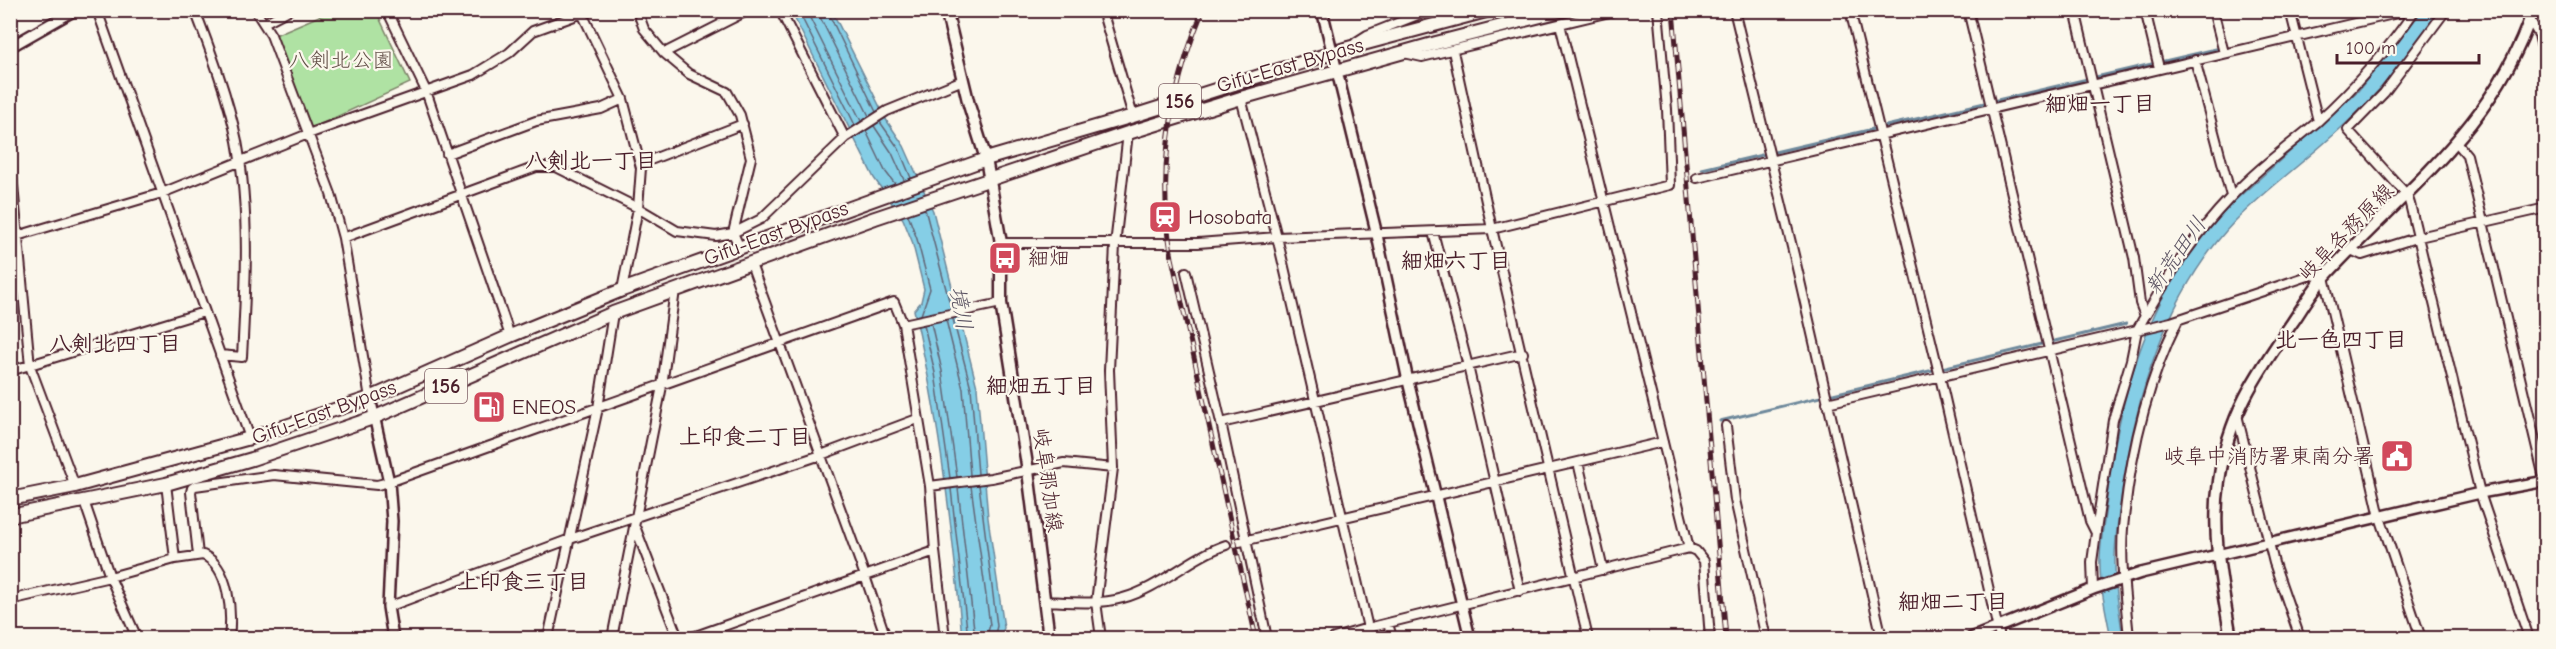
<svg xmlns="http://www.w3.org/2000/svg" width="2556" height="649" font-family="'Comic Neue','Klee One',sans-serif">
<rect width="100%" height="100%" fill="#fbf7ec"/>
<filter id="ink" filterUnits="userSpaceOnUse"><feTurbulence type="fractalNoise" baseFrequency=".0167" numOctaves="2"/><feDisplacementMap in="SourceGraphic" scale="12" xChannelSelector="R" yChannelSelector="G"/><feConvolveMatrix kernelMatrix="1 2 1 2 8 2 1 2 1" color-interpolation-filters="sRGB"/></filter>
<g filter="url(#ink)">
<!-- green -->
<path fill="#afe2a3" stroke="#7c8067" stroke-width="1.5" d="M331,11H376L410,83L310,129L275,35Z"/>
<!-- water -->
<path fill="#85cee6" stroke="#6d889b" stroke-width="1.5" d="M791,11H832L887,121L904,146L933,211L977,387L988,518L1004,628L1000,638H962C953,529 939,417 914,310L921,302L924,289L912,241L903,219L874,178Z
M2422,11H2441C2410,53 2380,93 2341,128C2307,160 2268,188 2235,221C2164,296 2135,399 2121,498C2118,521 2114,544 2115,566C2115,590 2120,615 2123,638H2111C2106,612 2099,584 2100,557C2101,537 2105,517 2107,498C2117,412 2140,321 2192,250C2204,234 2218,219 2231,204L2358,91Z"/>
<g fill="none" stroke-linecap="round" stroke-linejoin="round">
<!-- shore -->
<path stroke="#626576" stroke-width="1.5" d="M798,10L855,125
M806,10L861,121
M819,10L821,19L869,116
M827,10L876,112
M880,122L899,149L911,178
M874,126L892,153L904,180
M866,131L885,171L895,184
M925,209L951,308
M908,215L917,239L930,289L921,315
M953,319L971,388L978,474
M946,320L963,389L970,475
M931,323L942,371L957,477
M924,325L935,373L950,478
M979,485L997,626L994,638
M971,486L990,625L986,638
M958,488L975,638
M951,489L968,638"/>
<!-- stream -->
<path stroke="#6d889b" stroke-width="3" d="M1702,169L2216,49
M1720,421L2126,324"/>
<!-- minor casing -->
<g stroke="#4a1f2b" stroke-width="12">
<path id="minor" d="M97,10L250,438
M195,10C211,52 228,97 237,141C250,212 246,285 242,357L220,355
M255,10L271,35L331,194L343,238L370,398
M387,10L426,91L510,336
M637,10L644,29L664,53L689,74L727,92L740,115L751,158L733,233L739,246
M717,10L725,22
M780,10L845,138
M1102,10L1133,116
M1734,10L1794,255L1882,638
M1850,10L1940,377L2000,638
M1968,10L2090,521L2096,533L2092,562L2093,589
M2075,10L2134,258L2140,303L2145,316L2137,330L2131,360L2113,420L2096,531
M2145,10L2159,68
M2213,10L2224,53
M2290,10L2318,121
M2446,10L2384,93L2348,130L2407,195L2410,204L2480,493L2529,638
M581,11L623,99L641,168L638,208L622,290
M2530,20L2539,35L2546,63
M264,23L289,10
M1560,24L1689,548
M1356,42L1367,35L1430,10
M1453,51L1492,229L1588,638
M664,53L749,10
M1404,53L1422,57L1618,10
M2195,60L2231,196
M1241,98L1277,237L1368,628
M2457,143L2467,155L2546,486
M10,153L30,366L75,486
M447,154L536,121L601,109L623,99
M640,164L743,124
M1697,178L2406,11L2414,12
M1433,232L1468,366L1520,591
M10,238L162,193L308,134L473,75L509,53L533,31L591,10
M343,238L536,167H556L638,208L677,231L716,236L733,233L761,219L845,138L887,111L963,80
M1001,243H1198L1277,237L1492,229L1670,185L1667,109L1658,10
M2351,250L2362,255L2419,237L2546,208
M751,264L865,576L886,638
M1186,272L1222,427L1267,638
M2145,316C2170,274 2196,233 2230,198C2256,170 2287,147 2316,123C2353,89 2387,52 2415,10
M903,324L1001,303
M10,371L204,312
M1827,403L2171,322L2311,275L2324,277L2380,517L2421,638
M2237,415L2274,563L2300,638
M1221,423L1523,353
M1726,426L1735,500L1766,638
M1578,462L1603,570
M166,484L175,559
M930,486L991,478L1064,463L1113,468
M84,501L110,577L137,638
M636,529L678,638
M1239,542L1663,442
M935,551L945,638
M198,555L191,492L192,488L195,486L274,475L377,485L389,482L894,302L903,324L930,486L935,551L690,638
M10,600L110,577L175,559L203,555C230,567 232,613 229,638
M1044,601C1070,602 1098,605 1123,598C1160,588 1190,557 1226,545
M388,607L570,539L821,455L917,419
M1388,623L1392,638
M548,638L598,408L613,313
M612,638L662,386L675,290
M1101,638L1096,602L1113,468L1109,370L1115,245L1128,133
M1334,638L1368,628L1689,548L1696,551L1704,561L1710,638
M2129,638C2126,603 2120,564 2123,528C2130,457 2146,384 2178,320"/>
</g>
<!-- tertiary casing -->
<g stroke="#4a1f2b" stroke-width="14">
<path id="tertiary" d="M1322,10L1377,235L1408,381L1470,638
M10,47L75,10
M370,398L389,482L392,521L388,607L393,638
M1971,638L2093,589L2141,573L2480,493L2546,481"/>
</g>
<!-- secondary casing -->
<g stroke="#4a1f2b" stroke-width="15">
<path id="secondary" d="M946,10L969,105L986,159L1001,243V303L1028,471L1049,638
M2231,638C2222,586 2211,535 2219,481C2228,416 2255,376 2292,323C2303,307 2313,289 2326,275C2405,189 2494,128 2533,10"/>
</g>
<!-- trunk casing -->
<g stroke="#4a1f2b" stroke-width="16">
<path id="trunk" d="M10,499L75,486L250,438L370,398L510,336L622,290L986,159L1133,116L1348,48L1490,10
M10,516L166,484L252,459L373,418L613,313L875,218L1128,133L1241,98L1436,43L1564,10"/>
</g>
<!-- minor -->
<use href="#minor" stroke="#fbf7ec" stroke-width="8"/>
<!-- tertiary -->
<use href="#tertiary" stroke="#fbf7ec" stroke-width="9"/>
<!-- secondary -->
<use href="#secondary" stroke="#fbf7ec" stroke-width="10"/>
<!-- trunk -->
<use href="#trunk" stroke="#fbf7ec" stroke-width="12"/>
<!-- rail casing -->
<g stroke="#4a1f2b" stroke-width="5">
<path id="rail" d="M1203,10C1170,89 1157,174 1172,258L1256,638
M1673,10L1726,638"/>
</g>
<!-- rail -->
<use href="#rail" stroke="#fbf7ec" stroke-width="3" stroke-dasharray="9" stroke-linecap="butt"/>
</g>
</g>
<!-- icons -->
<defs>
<g id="station-square" transform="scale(1.725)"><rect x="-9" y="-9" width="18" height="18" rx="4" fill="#d1495b" stroke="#fbf7ec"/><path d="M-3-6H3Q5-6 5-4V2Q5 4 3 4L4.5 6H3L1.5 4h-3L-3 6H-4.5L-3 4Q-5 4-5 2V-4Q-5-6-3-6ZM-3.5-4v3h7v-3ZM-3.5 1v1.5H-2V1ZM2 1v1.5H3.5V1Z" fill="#fff"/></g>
<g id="bus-square" transform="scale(1.725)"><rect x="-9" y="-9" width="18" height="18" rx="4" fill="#d1495b" stroke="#fbf7ec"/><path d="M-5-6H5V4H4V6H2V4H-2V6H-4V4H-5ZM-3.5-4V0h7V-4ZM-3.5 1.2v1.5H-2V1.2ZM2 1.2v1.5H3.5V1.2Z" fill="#fff"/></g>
<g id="fuel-square" transform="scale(1.725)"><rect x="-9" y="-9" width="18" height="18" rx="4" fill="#d1495b" stroke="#fbf7ec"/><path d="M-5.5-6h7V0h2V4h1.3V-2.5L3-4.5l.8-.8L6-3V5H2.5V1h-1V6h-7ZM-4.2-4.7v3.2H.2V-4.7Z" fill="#fff"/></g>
<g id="civic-square" transform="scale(1.725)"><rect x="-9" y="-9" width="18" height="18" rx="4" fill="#d1495b" stroke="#fbf7ec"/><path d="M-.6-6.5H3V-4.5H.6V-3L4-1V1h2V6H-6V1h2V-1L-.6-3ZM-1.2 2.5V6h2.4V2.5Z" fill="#fff"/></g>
</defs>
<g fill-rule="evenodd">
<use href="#station-square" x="1165" y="217"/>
<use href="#bus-square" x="1005" y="258"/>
<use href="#fuel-square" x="489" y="407"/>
<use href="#civic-square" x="2397" y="456"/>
</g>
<g text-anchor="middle" stroke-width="4.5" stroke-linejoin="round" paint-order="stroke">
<!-- shield labels -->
<g fill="#fbf7ec" stroke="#7f6065" stroke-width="1.5">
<rect x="1159" y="84" width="42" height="34" rx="4.5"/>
<rect x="425" y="369" width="42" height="34" rx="4.5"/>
</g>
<g font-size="20" font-weight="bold" fill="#4a1f2b">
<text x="1180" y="108">156</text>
<text x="446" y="393">156</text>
</g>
<!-- park labels -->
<g font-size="21" fill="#635049" stroke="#fbf7ec">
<text x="341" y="67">八剣北公園</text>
</g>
<!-- street labels -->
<g font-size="21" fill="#4a1f2b" stroke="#fbf7ec">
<text transform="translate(1290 65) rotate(-16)" y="7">Gifu-East Bypass</text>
<text transform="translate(2346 232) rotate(-46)" y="7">岐阜各務原線</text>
<text transform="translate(776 233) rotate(-20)" y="7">Gifu-East Bypass</text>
<text transform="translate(324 412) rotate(-20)" y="7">Gifu-East Bypass</text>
<text transform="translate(1048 480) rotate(82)" y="7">岐阜那加線</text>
</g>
<!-- poi labels -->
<g font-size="21" fill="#4a1f2b" stroke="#fbf7ec" text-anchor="start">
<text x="1188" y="224">Hosobata</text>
<text x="1028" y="265">細畑</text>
<text x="512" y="414">ENEOS</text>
<text x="2374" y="463" text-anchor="end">岐阜中消防署東南分署</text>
</g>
<!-- neighbourhood labels -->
<g font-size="22" font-weight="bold" fill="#4a1f2b" stroke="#fbf7ec">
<text x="2100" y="111">細畑一丁目</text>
<text x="591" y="168">八剣北一丁目</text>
<text x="1456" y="268">細畑六丁目</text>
<text x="2341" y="347">北一色四丁目</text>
<text x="115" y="351">八剣北四丁目</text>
<text x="1041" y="393">細畑五丁目</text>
<text x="745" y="444">上印食二丁目</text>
<text x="523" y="589">上印食三丁目</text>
<text x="1953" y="609">細畑二丁目</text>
</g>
<!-- water labels -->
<g font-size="22" font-style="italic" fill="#5c5463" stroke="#fbf7ec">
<text transform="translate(2175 255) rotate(-55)" y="8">新荒田川</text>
<text transform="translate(962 308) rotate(80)" y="8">境川</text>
</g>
</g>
<!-- margin -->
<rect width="2556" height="649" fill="none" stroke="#fbf7ec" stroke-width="36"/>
<rect x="18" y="18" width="2520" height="613" fill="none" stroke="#4a1f2b" stroke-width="2" filter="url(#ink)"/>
<!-- scale -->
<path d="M2337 54v9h142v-9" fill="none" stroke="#4a1f2b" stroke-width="3"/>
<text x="2346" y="54" font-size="18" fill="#4a1f2b" stroke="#fbf7ec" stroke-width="4.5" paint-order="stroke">100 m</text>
</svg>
